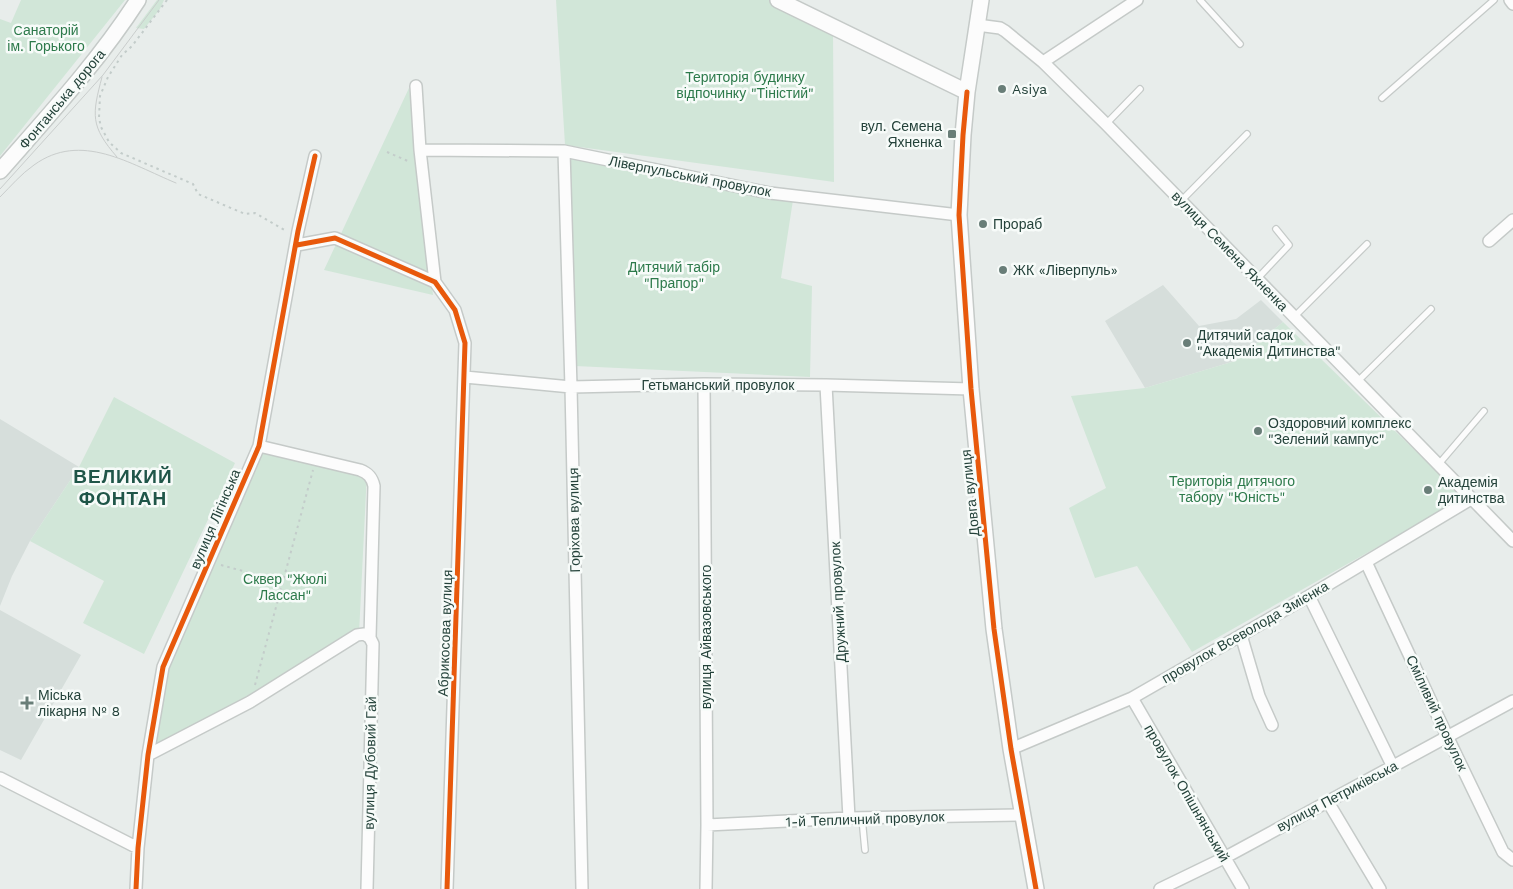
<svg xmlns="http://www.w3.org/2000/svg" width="1513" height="889" font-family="'Work Sans',sans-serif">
<rect width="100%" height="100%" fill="#e8edeb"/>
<!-- built -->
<path fill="#d6dedb" d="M1163,285L1199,326L1236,319L1261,300L1283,322L1235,361L1145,388L1105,321Z
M0,419L79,467L30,541L12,576L0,606Z
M0,610L81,655L21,760L0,750Z"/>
<!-- green -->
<path fill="#d1e6d8" d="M21,0H125L0,156V19L11,23Z
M157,0H164L160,9L144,29L136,28Z
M556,0H772L833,30L834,182L565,145Z
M409,88L433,295L324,270Z
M568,157L793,200L781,278L812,286L810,377L575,366Z
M1283,322L1464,498L1192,652L1137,566L1095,578L1069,508L1106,488L1071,396L1145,388L1235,361Z
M114,397L235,463L144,654L83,623L104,581L30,541L79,467Z
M260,453L367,472L359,634L150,755L166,668Z"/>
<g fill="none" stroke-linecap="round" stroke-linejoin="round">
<!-- service casing -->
<g stroke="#c5cac8" stroke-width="8">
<path id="service" d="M1200,0L1240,44
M1382,98L1494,0
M1106,124L1140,89
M1181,201L1247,134
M1257,279L1289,245L1276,229
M1294,317L1367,244
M1357,382L1431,309
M1438,465L1484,411
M862,818L865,850"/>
</g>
<!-- minor casing -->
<g stroke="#c5cac8" stroke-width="14">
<path id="minor" d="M1510,0L1513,4
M977,25L1000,28L1005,31L1043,62L1106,124L1513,541
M1043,62L1137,0
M416,86L420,150L435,282
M420,150L564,151L770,193L959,215
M564,151L571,387L582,889
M1489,241L1513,220
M297,245L335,238L435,282L455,310L465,343L447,889
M465,377L571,387L704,384L826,385L971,389
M704,384L707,825L706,889
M826,385L849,818
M259,446L360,470C368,473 372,477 374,486L370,638L373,644L367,889
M1366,562L1447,736L1503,852L1513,860
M1309,596L1393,767
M1241,635L1259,696L1272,725
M1132,698L1243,889
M1011,749L1132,698L1309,596L1471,499
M148,755L250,702L357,635L364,634L370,638
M0,778L138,848
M1328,802L1380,889
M707,825L849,818L1023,815
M136,889L138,848L148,755L163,667L259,446L298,231L315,156
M1160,889L1224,858L1513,701"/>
</g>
<!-- tertiary casing -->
<g stroke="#c5cac8" stroke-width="18">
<path id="tertiary" d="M778,0L967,92
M981,0L967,92L963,135L959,215L971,389L994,629L1011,749L1036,889
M0,171C49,115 98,62 138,0"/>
</g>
<!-- path -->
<path stroke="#c3ccca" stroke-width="2" stroke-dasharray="2.5 4" stroke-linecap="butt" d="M167,0L132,46L122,55L108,77L100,96L99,118L101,127L109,142L121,153L193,184L198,194L245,214L255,213L286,231
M387,152L410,162
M221,565L283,582
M255,685L313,470"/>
<!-- service -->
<use href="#service" stroke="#fcfcfc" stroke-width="5.5"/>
<!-- minor -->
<use href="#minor" stroke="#fcfcfc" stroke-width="11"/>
<!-- tertiary -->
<use href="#tertiary" stroke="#fcfcfc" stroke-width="15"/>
<!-- tram -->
<path stroke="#c9cdcc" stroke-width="1" d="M102,77C92,115 90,126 117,157
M0,189L103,75L159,0
M0,197C11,186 21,174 34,165C81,131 130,164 176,183"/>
<!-- cycleway casing -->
<g stroke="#f7fbf9" stroke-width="8">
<path id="cycleway" d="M967,92L963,135L959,215L971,389L994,629L1011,749L1036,889
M297,245L335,238L435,282L455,310L465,343L447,889
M136,889L138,848L148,755L163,667L259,446L298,231L315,156"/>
</g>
<!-- cycleway -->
<use href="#cycleway" stroke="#e8590c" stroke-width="5"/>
</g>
<!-- markers -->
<g fill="#697e78" stroke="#f7fbf9" stroke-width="2">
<circle cx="1002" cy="89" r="5"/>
<rect x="947" y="129" width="10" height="10" rx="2.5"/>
<circle cx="983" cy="224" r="5"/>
<circle cx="1003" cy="270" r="5"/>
<circle cx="1187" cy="343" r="5"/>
<circle cx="1258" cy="431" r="5"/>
<circle cx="1428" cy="490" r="5"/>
<path d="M24.5 695.5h5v5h5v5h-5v5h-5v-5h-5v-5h5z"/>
</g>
<g text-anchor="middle" stroke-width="5" stroke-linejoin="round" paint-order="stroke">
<!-- park labels -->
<g font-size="14" fill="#2d7a4b" stroke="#f7fbf9">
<text x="46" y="35">Cанаторій<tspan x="46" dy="16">ім. Горького</tspan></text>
<text x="745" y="82">Територія будинку<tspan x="745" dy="16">відпочинку "Тіністий"</tspan></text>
<text x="674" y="272">Дитячий табір<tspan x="674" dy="16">"Прапор"</tspan></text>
<text x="1232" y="486">Територія дитячого<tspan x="1232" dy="16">табору "Юність"</tspan></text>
<text x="285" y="584">Сквер "Жюлі<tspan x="285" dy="16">Лассан"</tspan></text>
</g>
<!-- poi labels -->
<g font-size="14" fill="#24423a" stroke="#f7fbf9" text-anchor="start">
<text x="1012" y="94">Asiya</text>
<text x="942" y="131" text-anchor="end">вул. Семена<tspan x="942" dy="16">Яхненка</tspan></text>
<text x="993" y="229">Прораб</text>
<text x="1013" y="275">ЖК «Ліверпуль»</text>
<text x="1197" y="340">Дитячий садок<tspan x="1197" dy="16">"Академія Дитинства"</tspan></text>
<text x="1268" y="428">Оздоровчий комплекс<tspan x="1268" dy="16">"Зелений кампус"</tspan></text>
<text x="1438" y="487">Академія<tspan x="1438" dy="16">дитинства</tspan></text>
<text x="38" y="700">Міська<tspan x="38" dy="16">лікарня № 8</tspan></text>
</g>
<!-- street labels -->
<g font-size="14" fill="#24423a" stroke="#f7fbf9">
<text transform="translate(62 99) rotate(-50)" y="5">Фонтанська дорога</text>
<text transform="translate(690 176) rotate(11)" y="5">Ліверпульський провулок</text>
<text transform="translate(1230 251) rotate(46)" y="5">вулиця Семена Яхненка</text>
<text x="718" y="390">Гетьманський провулок</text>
<text transform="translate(970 493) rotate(-96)" y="5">Довга вулиця</text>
<text transform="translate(215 519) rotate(-67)" y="5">вулиця Лігінська</text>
<text transform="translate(574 520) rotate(-91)" y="5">Горіхова вулиця</text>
<text transform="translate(838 602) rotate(-93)" y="5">Дружний провулок</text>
<text transform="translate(1245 632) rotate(-30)" y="5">провулок Всеволода Змієнка</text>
<text transform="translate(445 633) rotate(-88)" y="5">Абрикосова вулиця</text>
<text transform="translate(706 637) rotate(-90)" y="5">вулиця Айвазовського</text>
<text transform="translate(1437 713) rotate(65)" y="5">Сміливий провулок</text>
<text transform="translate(370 763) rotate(-89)" y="5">вулиця Дубовий Гай</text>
<text transform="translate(1187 793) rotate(60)" y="5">провулок Опішнянський</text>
<text transform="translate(1337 796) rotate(-28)" y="5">вулиця Петриківська</text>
<text transform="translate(865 819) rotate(-2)" y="5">1-й Тепличний провулок</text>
</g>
<!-- district labels -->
<g font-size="19" font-weight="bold" letter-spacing="1" fill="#1f5548" stroke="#f7fbf9">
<text x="123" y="483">ВЕЛИКИЙ<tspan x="123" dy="22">ФОНТАН</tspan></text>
</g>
</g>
</svg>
